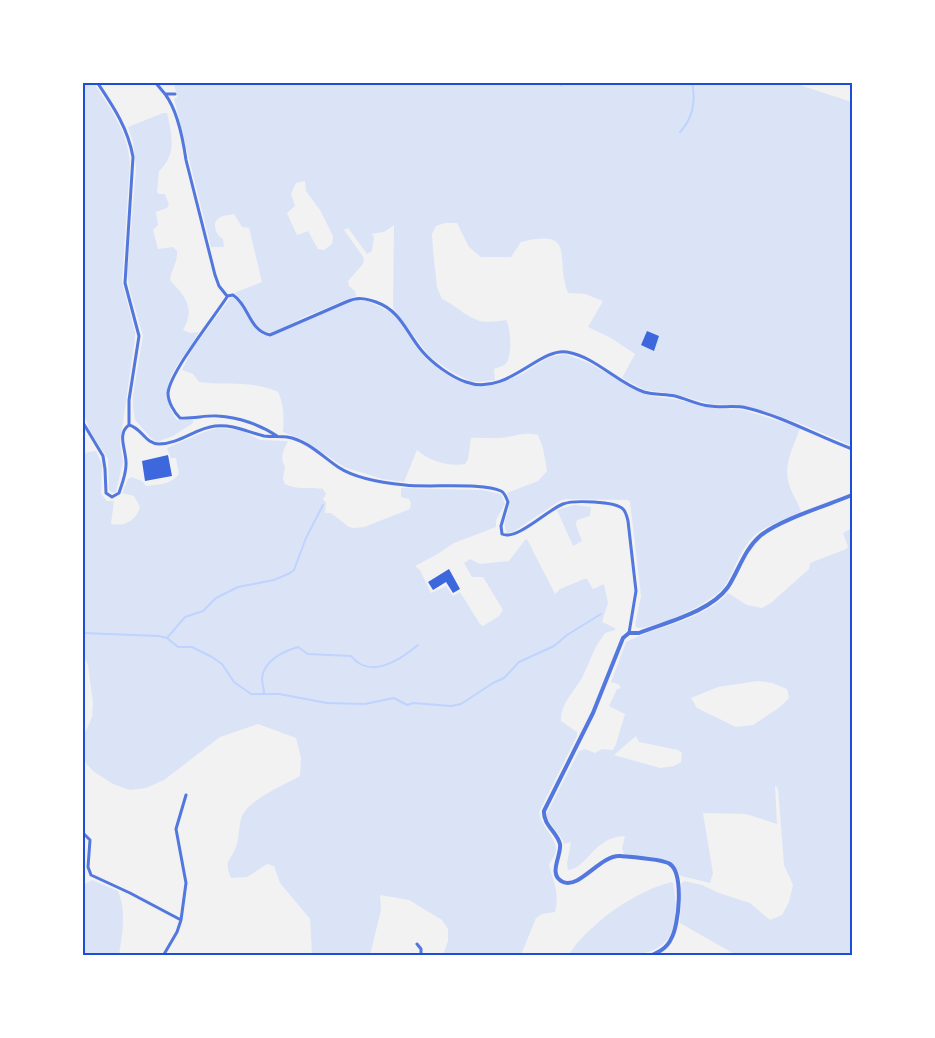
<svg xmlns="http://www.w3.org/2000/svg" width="935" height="1038" font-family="'Public Sans',sans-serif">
<rect width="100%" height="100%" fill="#f2f2f2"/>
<!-- green -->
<path fill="#dbe4f7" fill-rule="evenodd" d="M93,82C111,109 128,132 130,164L122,282L135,332V338L120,443L123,462L116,492L112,493L109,490L108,459L90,431L82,408V83Z
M790,82L852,102V446L799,423L745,406L711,404L674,394L645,390L622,378L635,354L611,338L588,327L603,301L585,294L568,293C554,258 578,228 521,242L511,257H481L469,247L457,223H445L436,226L432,234L433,250L437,287L442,299C456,305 470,321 486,322C493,322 500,321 506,320C511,328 512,353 507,362C505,366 499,367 494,369L495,380L478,382L470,381L452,372L429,356L393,308L394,225L384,232L371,234L374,236L372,251L367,254L348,228L344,230L364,258L363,264L348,281L349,286L355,291L356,296L304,317L271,334C249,329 250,303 234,293L262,282L249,228L242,227L234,214C230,215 223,215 219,218C211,223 216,235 223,239L224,247H211L174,99L177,97L174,83ZM305,181L306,191L320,210L333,236L332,244L324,250L318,249L308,231L297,235L287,213L295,206L291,194L296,183Z
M163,113H167C172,135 177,155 159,171L157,192L159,194H165L169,205L167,208L156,212L158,225L153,230L158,249L173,247L177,251C178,262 171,270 170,280C185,297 196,307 183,330L190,333L199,332C183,362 151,385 177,420H193V423L173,436L157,442L152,439L135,420L133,407V394L143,336L130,291L127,275L136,169L133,142L128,127Z
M231,297C248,301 247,332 270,337L352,301L363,300L372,303L394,314L426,359L449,376L469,385L480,386L498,384L522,374L549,357L565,354L589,363L629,386L651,396L674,399L714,408L744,410L800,428C793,449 782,466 790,487C793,497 799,502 801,513C785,520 764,525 751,539C739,552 734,572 724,587C712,603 656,629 637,628L635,625L641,596L630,502L628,500L567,499L561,500L513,532L507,533C499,518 515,512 507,493L538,481L547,471L543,448L538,435C524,431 513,437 500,438C490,439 481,437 471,438L468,459L465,464C449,467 429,461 417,450L404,482L382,479L344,467L305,441L283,432C284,418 284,405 278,392C254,380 225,386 199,382L193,374L182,370L193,348Z
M218,428L241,430L260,440L288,441C284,449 279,459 285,466L283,479L285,484C299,491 309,486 323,489L326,494L323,499L326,503L325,513H331L349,527L354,528L364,527L410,509L411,503L409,499L401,497V488L482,490L501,494L505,504L496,520V527L454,543L436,555L415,566L420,570L431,593L446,586L453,596L460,592L480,624L483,626L499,616L503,610L483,577H472L464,563L470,559L480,564L509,561L525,540L527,539L555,594L560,589L584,579H587L593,589L604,584L608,603L602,622L615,628V630L605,633L601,639C592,651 589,665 582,678C573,693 561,703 561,721L577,732V736L539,812C542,834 568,842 549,864C553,884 560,890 555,912L542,914L536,918L521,955H443L448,941V929L442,920L409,900L380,895L381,910L370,955H312L310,919L280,883L274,866L267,864L247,877L231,878C224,861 229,863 235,849C240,839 238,826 242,816C250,799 284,785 300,776L301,758L296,738L258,724L220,737L164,780L146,788L130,790L113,784L93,771L86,763L83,754L85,733L92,717L93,703L88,666L83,653V612L85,606L82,588V456L88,452L96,451L102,465L101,494L107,501H114L111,524C124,527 136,521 140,507L134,496L122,493L128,479L131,477L142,481L146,486C157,485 172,484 179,474L176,458H171L167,448L204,432Z
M574,505L591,507L590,516L577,520L576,525L582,541L573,546L557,510Z
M852,528V955H736L680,923L681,884L684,881L702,885L719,893L750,903L770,920L782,915L789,902L793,885L784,865L778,789L775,785L777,824L746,814L703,813L713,873L710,883L681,876L670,861L624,854L622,848L625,836C593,837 588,868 568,870L567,863L571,842L564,844C561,833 550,827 546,815L579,751L585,749L595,753L602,749L613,750L616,744L625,714L609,706L617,689L621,688L618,684L611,682L626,642C659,625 702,621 728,593L747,605L762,608L772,602L809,569L810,563L846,549L848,547L843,533ZM758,681L772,683L787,689L789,698L780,707L753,725L736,727L697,708L691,698L718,687ZM636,736L639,742L678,750L682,753L681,762L674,766L660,768L614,755Z
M92,880L118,891C127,911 122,936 119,955H83V885Z
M671,882L673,883C690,970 627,955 567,956C572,951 575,945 579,941C604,914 636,892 671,882Z"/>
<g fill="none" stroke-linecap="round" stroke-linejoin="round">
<!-- stream -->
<path stroke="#bfd3fe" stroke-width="2" d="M561,85V82
M680,132C693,118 696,101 692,82
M82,633L159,636L167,638L178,647H192L212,657L222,664L234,682L251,694H279L327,703L365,704L394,698L407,705L413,703L451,706L461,704L493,683L504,678L519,662L554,646L567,635L601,614
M167,638L185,617L203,611L216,598L238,587L274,580L290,573L294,570L306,538L323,505
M264,693C264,688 262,683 262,678C264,660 284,651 298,647L308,654L351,656C370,680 400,660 418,645"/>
</g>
<!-- building -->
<path fill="#3d67dc" d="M647,331L659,336L654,351L641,345Z
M168,455L172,476L145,481L142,461Z
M449,569L460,589L453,593L446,582L433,590L428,582Z"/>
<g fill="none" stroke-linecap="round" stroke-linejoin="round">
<!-- minor -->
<path stroke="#5277de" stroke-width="3" d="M97,82C113,106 128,128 133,157L125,283L139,336L129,400V425
M155,82L165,94H175
M847,82L852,84
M165,94C178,111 183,139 186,160L215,275L219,286L227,296
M227,296L233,295C249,305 249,331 270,335L346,302C357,297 365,298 376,302C401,311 406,332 422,351C432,363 451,377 466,382C507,397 539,347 567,352C596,357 617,383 644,392C654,395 665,394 675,396C687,399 698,405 710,406C722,408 735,405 747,408C784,417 817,436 852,449
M227,297C214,317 170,372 168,393C168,402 174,412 180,418C193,419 206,415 218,416C238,417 261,425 277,436
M82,421L103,456L105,469L106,493L112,497L119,493C122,484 126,474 126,465C127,451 116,434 129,425C142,428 145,444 159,444C179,444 196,428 215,426C234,424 247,432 264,436C272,437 280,436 287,437C307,440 323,457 338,467C356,479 384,483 405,485C427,488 483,482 501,491C505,493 506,497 508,502L501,526L502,534C517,541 547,510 563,504C573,500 615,501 623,509C626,512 627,517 628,521L636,591L629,633
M82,832L90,840L88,867L91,875L130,893L181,920L177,932L163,956
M181,920L186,883L176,829L186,795
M417,944L421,949V956"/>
<!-- tertiary -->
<path stroke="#5277de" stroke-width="4" d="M650,956C659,952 667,948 671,939C679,926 684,874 670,864C663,859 630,857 620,856C600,855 580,889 563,882C547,875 562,855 560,844C557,832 543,825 544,811L593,713L623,638L629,633H639C667,622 710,612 728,587C739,570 744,550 760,536C779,520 828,505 852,495"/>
</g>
<!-- border -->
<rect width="935" height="1038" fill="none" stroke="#ffffff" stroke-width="168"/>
<rect x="84" y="84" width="767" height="870" fill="none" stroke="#1d4ed8" stroke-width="2"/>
</svg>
